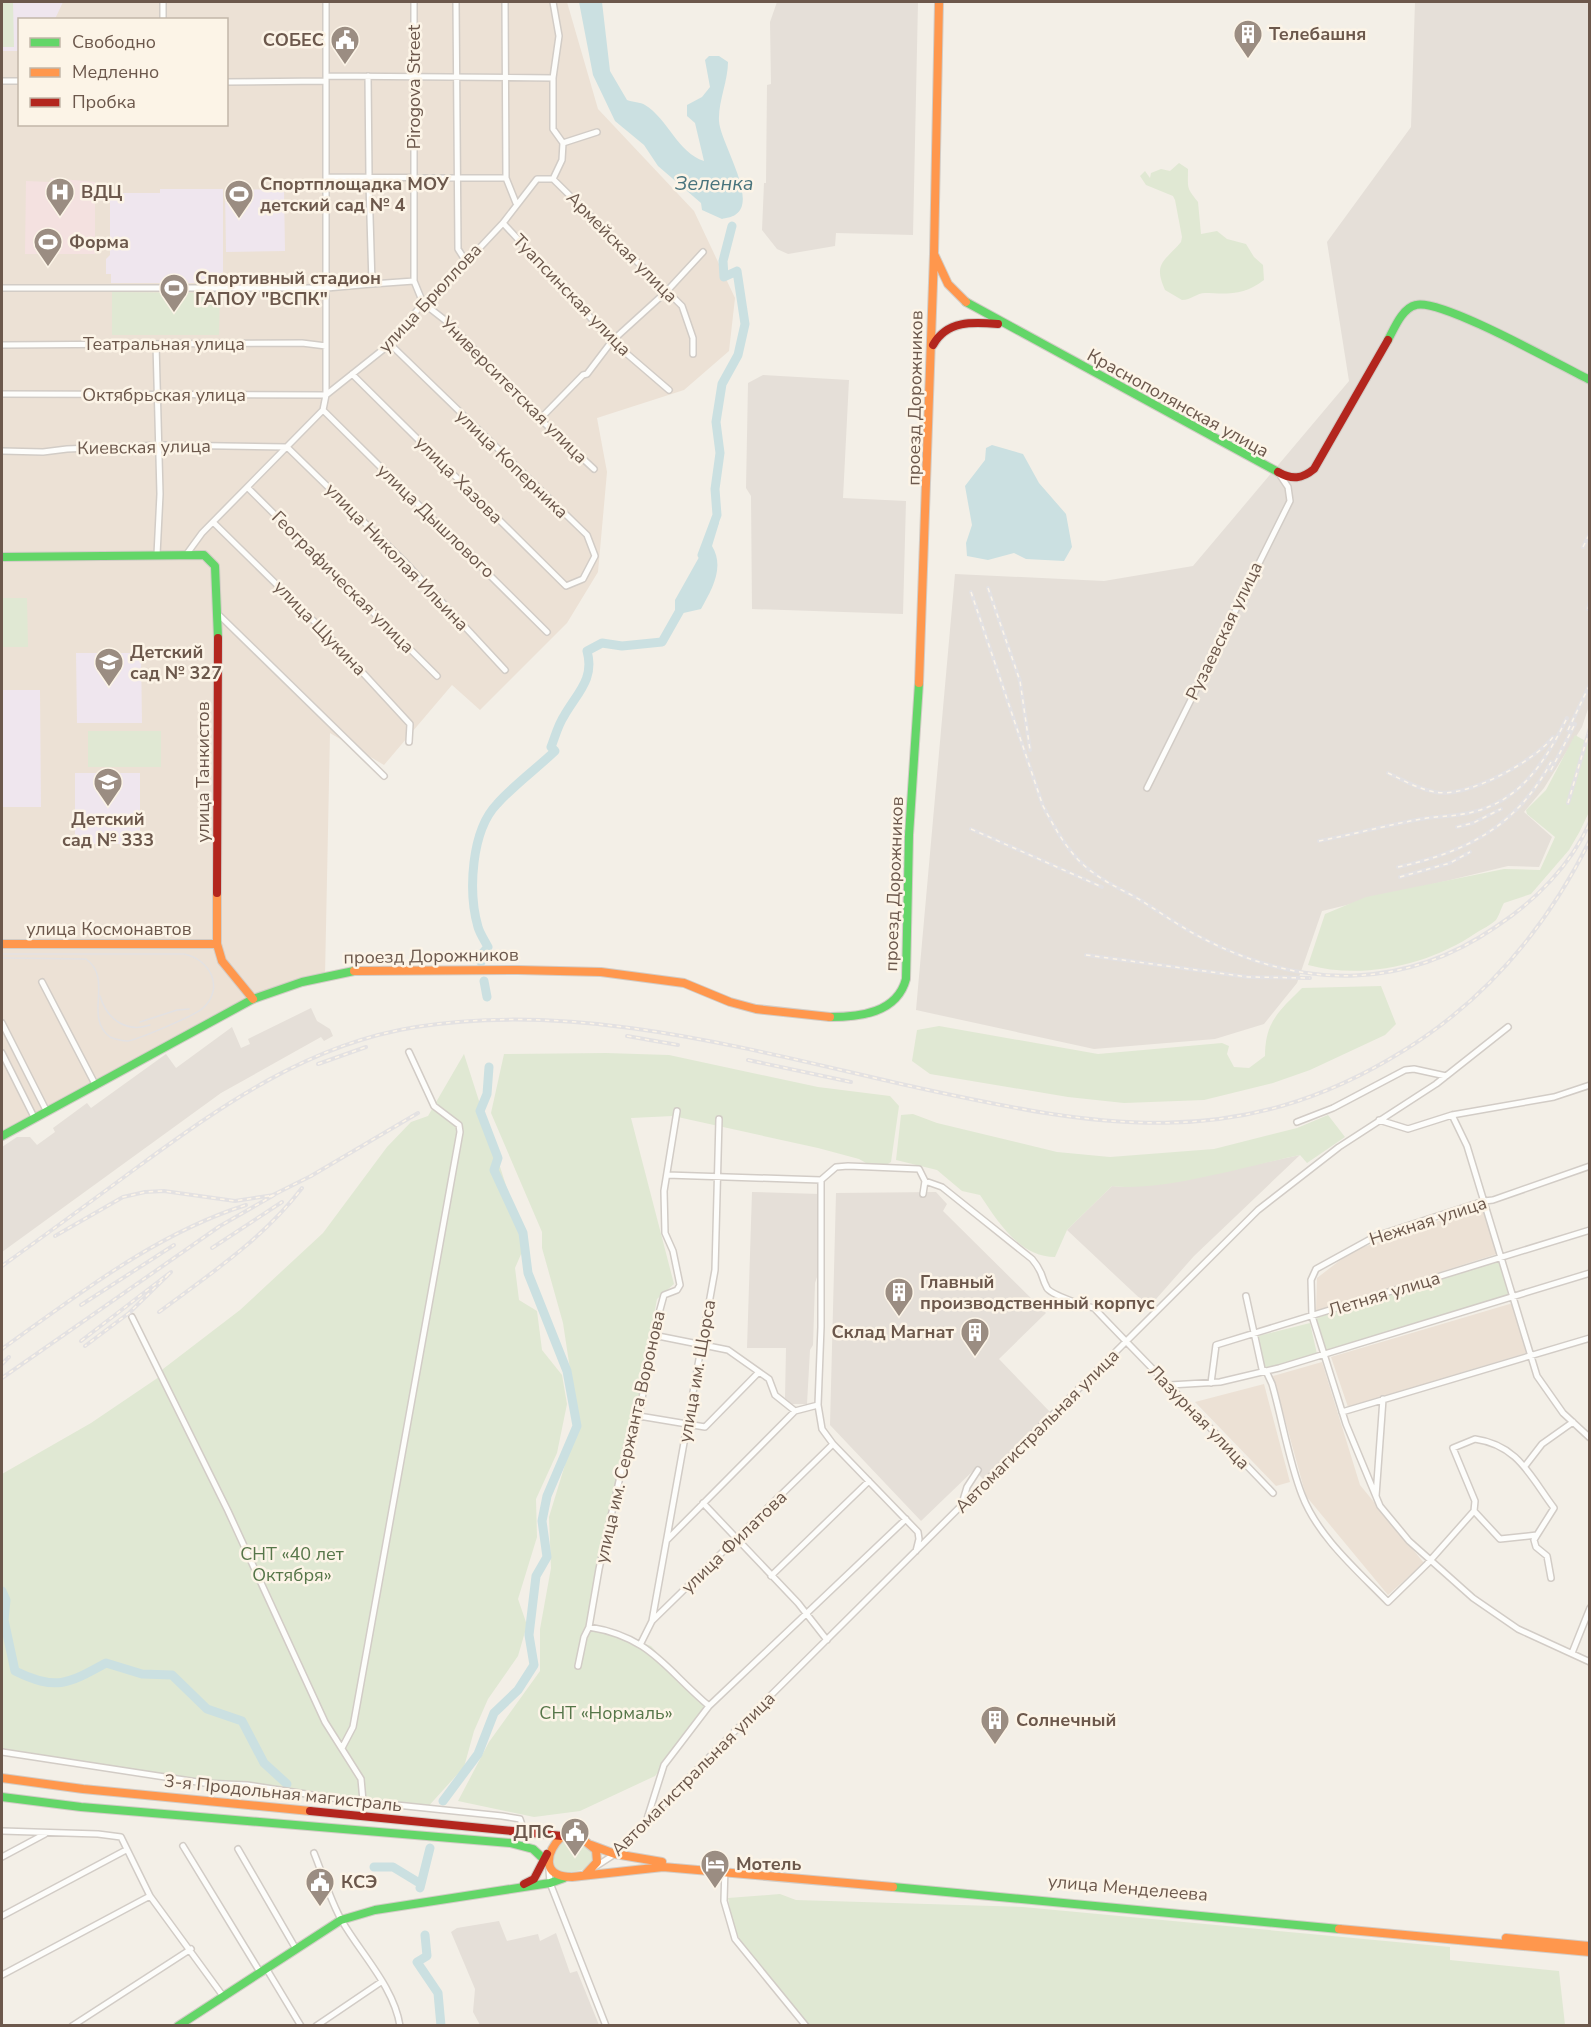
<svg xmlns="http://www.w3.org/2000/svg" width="1591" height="2027" font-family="'Nunito Sans',sans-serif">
<rect width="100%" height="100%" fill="#f3efe7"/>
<!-- residential -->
<path fill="#ece1d5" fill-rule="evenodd" d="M2,2H567L598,109L694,211L735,298L729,351L684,390L597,418L607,472L598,572L567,623L480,710L452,685L384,765L330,733L325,976L244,1004L2,1136ZM20,20H226V124H20Z
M1482,1206L1497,1254L1316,1311L1317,1278L1352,1251Z
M1513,1303L1526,1353L1348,1407L1331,1357Z
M1322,1362L1360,1485L1424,1563L1388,1595L1306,1496L1273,1376Z
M1264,1384L1290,1482L1276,1486L1195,1402Z"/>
<!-- industrial -->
<path fill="#e5dfd8" d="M777,2H918L913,235L836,233L835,246L788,254L777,249L762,230L764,183H766L767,85L771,84L770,22Z
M1415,2H1589V706L1582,727L1544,788L1524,812L1552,837L1539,867L1508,866L1322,911L1297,983L1264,1024L1215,1039L1094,1049L916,1010L955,574L1104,581L1193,566L1349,381L1327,242L1411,127Z
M763,375L849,380L843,498L906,501L903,614L752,609L751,496L746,488L748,383Z
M311,1008L317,1021L330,1029L333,1036L324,1041L321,1037L221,1093L2,1252V1147L17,1137H30L37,1145L55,1132L53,1128L87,1103L91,1108L166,1054L176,1068L232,1027L241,1048L250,1044L248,1039Z
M1300,1155L1194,1256L1149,1307L1067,1230L1112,1186L1124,1187L1179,1181Z
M752,1192L820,1194L818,1274L815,1283L813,1345L810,1350L807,1404H792L785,1398L786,1348H747Z
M936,1192L947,1204L943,1211L1046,1313L999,1359L1051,1413L983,1479L974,1470L921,1521L830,1425L836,1193Z
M499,1921L507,1941L538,1934L540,1941L556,1933L570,1973L577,1971L599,2025H480L473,2012L475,1989L451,1932L457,1928Z"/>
<!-- education -->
<path fill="#efe6ee" d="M2,2H63L55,19L20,20L19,51H2Z
M160,189H223V283H111V274H106V259L110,255V193H160Z
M284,189L285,251L226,252L225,190Z
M76,653H141L142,723H77Z
M2,690H40L41,807H2Z
M75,773H140V844H75Z"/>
<!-- medical -->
<path fill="#f4e1e0" d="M51,178L95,182V254H25L26,181L50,182Z"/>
<!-- green -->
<path fill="#e0e8d3" d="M2,2H13L14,47H2Z
M1179,163L1188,169C1188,189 1186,187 1198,202L1201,234L1217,231L1227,239L1246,244L1254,257L1263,265L1264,280C1245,295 1229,294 1205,293C1197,293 1191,300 1182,300L1165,290C1153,263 1164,262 1181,242L1182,237L1175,200L1173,196L1146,185L1140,176L1145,171L1150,178L1151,173L1161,169L1170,171Z
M112,292L220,293L219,335H112Z
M2,598H27L28,647H2Z
M88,731H161V767H88Z
M1575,735L1589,743V812L1580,831L1569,850L1531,894L1504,903C1501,908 1499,916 1496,920C1491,925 1482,929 1476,933C1429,965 1363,980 1308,965L1325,914L1366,897L1504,869L1540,870L1555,837L1527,814L1526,810L1546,790Z
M1381,986L1396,1024L1385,1035L1310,1070L1273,1083L1204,1100L1124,1103L1068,1097L930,1074L912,1061L917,1030L939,1026L1098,1054L1222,1043L1229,1046L1227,1054L1234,1067L1249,1068L1265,1056C1265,1022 1279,1011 1302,988Z
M606,1053L669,1055L818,1087L890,1096L899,1106L891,1162L883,1167H873L859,1159L818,1148L673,1116L631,1118L674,1284L657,1299L635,1421L588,1623L651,1646L708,1709L655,1776L580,1811L534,1817L458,1801L489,1742L540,1671V1629L551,1568L549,1517L578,1422L563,1323L542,1248V1232L491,1113L504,1054Z
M464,1054L525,1245L515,1268L519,1300L537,1311L542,1350L562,1375L567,1404L557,1453L536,1499L537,1537L518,1599L527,1625L518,1656L488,1699L474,1731L464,1767L425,1810L335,1802L2,1755V1474L91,1423L159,1377L163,1369L240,1310L323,1233L387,1147L411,1122L428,1116Z
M913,1114L937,1123L1057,1152L1110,1157L1214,1149L1297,1128L1328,1115L1345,1137L1307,1163L1300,1155C1251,1165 1159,1193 1112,1186L1067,1230L1055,1257C1020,1257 998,1222 980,1195L962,1191L937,1170L896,1160L901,1115Z
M1500,1261L1510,1296L1326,1352L1316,1318Z
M1310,1323L1317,1354L1260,1370L1254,1337Z
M564,1841H574L593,1850L596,1860L586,1869L562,1874L555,1869L551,1855Z
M780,1894L796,1900L1023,1907L1450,1947V1960L1559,1971L1565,2025H809L740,1941L732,1921L728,1898Z"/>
<!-- water -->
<path fill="#cbe0e1" d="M579,2H602L610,71L627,100C632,102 641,102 645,105C668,119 678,153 704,161L695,123L687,116V105L702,97L710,87L705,60L709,56H719L728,62C728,81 718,102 719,121C720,142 759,201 735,215C732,217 726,218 722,219L702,210L701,203L658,166L644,145L615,121L593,75Z
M992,445L1023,454L1039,483L1066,514L1072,547L1064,561L1026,559L1014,553L988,560L967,556L966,543L972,525L965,486L985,460L986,448Z
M717,515L719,523L712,546C725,567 712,589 701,609L679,614L675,610V600L707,543Z"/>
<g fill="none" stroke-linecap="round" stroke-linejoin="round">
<!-- river -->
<path stroke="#cbe0e1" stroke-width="9" d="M702,555L717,515L715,489L720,453L716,422L722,384L738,355L745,324L737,271L724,277L723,261L732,226
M481,962V955L488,947C485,941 480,934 478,927C468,892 471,831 497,804C514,785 536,769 555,751L551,747C555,737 558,725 564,716C577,693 595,679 587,651L602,643L622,646L662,642L683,605
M484,981L487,997
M2,1591L6,1600L4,1620L15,1671C56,1691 68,1684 106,1663L142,1674L172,1675L207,1709L242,1721L264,1763L287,1784
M443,1801L478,1754L494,1713L518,1690L534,1665L529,1635L536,1576L547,1557L542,1521L547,1496L577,1426L567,1371L528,1273L523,1233L494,1170L498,1158L480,1111L487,1094L489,1067
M374,1867H393L421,1884
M420,1888L430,1848
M425,1935L427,1956L417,1962L438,1993L441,2026"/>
<!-- street casing -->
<g stroke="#d2ccc6" stroke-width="8">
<path id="street" d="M414,2V281
M456,2L458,249L465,260
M505,2L506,178L516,203
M553,2L559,36L553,78V129L563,143
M163,20V2
M326,76L553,78
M368,76L369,176
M2,81H20
M226,82L326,81
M326,177L506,178
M553,179L682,306L693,338V354
M369,183L372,284L414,281L423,303L450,324L540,419L594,469
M503,223L612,341L669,390
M2,288H327L372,284
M156,344L160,494L157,555
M2,345L302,343L326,346
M352,374L566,586L583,579L595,556L587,535L390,344
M2,394L326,395
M326,395L390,344L423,303L441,289L503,223L537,179H553L562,160L563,143L597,132
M323,410L547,632
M540,419L583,375L587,374L612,341L667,291L703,252
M2,451L43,452L67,449L163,445L287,447L404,561L505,670
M248,488L437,676
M213,522L327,634L410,724L409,742
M186,555L202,533L323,410L326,395V2
M217,613L384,776
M1147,788L1290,501L1288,487L1280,475
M42,982L95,1084
M2,1023L46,1110
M2,1053L34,1117
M1452,1115L1467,1146L1537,1376L1563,1413L1590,1438
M1379,1120L1408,1129L1452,1115L1554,1097L1590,1085
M1297,1122L1333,1108L1405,1070L1414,1069L1446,1076
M1590,1166L1493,1200L1484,1201L1376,1236L1316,1269L1311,1280L1312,1316L1346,1424L1380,1506L1409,1541L1473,1598L1518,1629L1590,1662
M667,1175L821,1180
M925,1181L942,1187L1032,1259C1044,1273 1040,1275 1047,1288C1051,1295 1085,1306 1094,1308C1153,1370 1214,1431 1273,1493
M1246,1296L1262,1369L1266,1371L1272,1384C1282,1419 1289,1462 1302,1495C1318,1537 1358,1571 1388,1602L1427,1564L1474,1511
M132,1317L228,1511L325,1722L361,1779L363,1801
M653,1335L728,1350L769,1379L775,1395L795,1411L818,1405L822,1429L833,1444L918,1532L919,1539L916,1551
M1211,1383L1216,1345L1590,1230
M1170,1385L1220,1382L1279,1368L1590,1273
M818,1405L821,1327V1180L836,1167L848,1166L919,1169L925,1181L923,1194
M1342,1412L1590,1338
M639,1416L705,1427L759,1372
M1475,1439C1518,1445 1530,1476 1554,1508L1537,1535L1500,1539L1474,1511L1475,1501L1453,1448Z
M1525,1466L1542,1444L1573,1422
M1376,1496L1383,1399
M703,1503L798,1603L827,1640
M961,1507L967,1487L978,1470
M1537,1535L1534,1540L1536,1547L1547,1556L1551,1578
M667,1540L795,1411
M771,1576L869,1481
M652,1621L715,1270L719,1119
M589,1627C651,1637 665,1669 709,1706
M641,1643L652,1621L833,1444
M1572,1653L1590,1608
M578,1666L584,1637L589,1627L599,1569L627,1446L639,1416L653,1335L664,1295L677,1290L680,1285L673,1251L665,1233L664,1191L677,1111
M342,1748L353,1727L460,1132L459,1125L434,1106L409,1052
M2,1752L204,1783L247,1785L339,1799L502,1816L520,1819L524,1831
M647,1819L664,1765L709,1706L906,1519
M2,1831L98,1834L121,1837L150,1896L223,1996
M183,1846L260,1972
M238,1849L296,1949
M314,1853C323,1875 330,1900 342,1921C361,1954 394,1987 400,2026
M2,1857L45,1834
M595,1867L615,1854L722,1744L1258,1210L1339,1147L1436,1084L1508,1027
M725,1867L724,1901L735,1939L806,2026
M549,1870L550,1883L606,2026
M2,1916L126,1850
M266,1968L301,2026
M2,1975L150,1896
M72,2026L191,1949
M316,2026L381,1982"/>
</g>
<!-- fast casing -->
<g stroke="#d2ccc6" stroke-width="10">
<path id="fast" d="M966,302L1278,472
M1388,340C1394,329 1402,308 1416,305C1441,298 1561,366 1590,380
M2,557L204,555L215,566L218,638
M830,1017C860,1017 897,1013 906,979L909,835L919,683
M2,1136L253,999L302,982L354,971
M2,1797L81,1807L510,1843L533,1849L548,1863
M893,1887L1339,1929
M178,2026L341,1920L375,1910L550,1883L564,1878"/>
</g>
<!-- slow casing -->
<g stroke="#d2ccc6" stroke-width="10">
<path id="slow" d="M939,2L934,254L948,284L966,302
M919,683L934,254
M217,893V944L222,961L253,999
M2,944H217
M354,971L518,970L601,972L684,983L730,1002L756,1009L830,1017
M2,1778L83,1789L310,1811
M591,1845L615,1854L662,1862
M586,1874L597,1862L596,1850L586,1842L562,1836C545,1853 541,1877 572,1877L663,1867L893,1887
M1339,1929L1590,1952
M1506,1938L1588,1946"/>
</g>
<!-- jam casing -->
<g stroke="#d2ccc6" stroke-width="10">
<path id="jam" d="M933,345C947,320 973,322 998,324
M1278,472C1292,480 1302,479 1314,469L1388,340
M217,893L218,638
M310,1811L562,1836
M524,1884L534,1879L547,1854"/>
</g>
<!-- street -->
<use href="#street" stroke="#fdfdfb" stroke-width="5"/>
<!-- fast -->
<use href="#fast" stroke="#63d668" stroke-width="8"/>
<!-- slow -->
<use href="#slow" stroke="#ff974d" stroke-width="8"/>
<!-- jam -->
<use href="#jam" stroke="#b3261e" stroke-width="8"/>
<!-- tram -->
<path stroke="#e3e1e2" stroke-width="1.5" d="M2,954H184C210,959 225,988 203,1008C196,1015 139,1039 128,1041C123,1041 114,1039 110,1037C83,1017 114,979 86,959L2,958
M100,996C107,1020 127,1033 150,1025
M140,1022L177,1010L189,1009"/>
<!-- rail casing -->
<g stroke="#e3e1e2" stroke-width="4">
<path id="rail" d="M1583,547L1590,533
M988,588L1020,681L1030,750
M971,592L1043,806C1057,832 1071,858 1095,874C1110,885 1127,892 1142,901C1164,915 1185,930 1208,941C1306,990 1406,989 1497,926C1535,901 1571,865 1590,822
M1588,609L1590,601
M1568,730L1590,684
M1551,770L1575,724
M1388,773C1403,780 1418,789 1435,792C1466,799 1535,761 1553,737
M1568,803L1590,728
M1457,827L1473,823L1501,809
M971,829L1102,887
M1319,841C1355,834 1391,824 1427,818C1443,816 1458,816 1473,812C1522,800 1546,760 1567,718
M1398,867C1467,852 1517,826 1551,762
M1400,877L1450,863L1470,852
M1086,955L1248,977L1310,978
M627,1036L678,1045
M748,1060L851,1082
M318,1064L366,1047
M269,1197L311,1176L418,1113
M212,1248L282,1202
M2,1266C48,1233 93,1200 139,1166C224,1104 309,1044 416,1027C583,1000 757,1052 919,1088C1098,1127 1237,1154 1403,1051C1486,1000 1547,927 1590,840
M81,1305L174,1245
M159,1312C210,1274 263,1239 302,1188
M81,1341L171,1272L129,1313L85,1346
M2,1349C79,1294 155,1234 246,1205
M2,1364L9,1357
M2,1378L220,1226L274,1195L235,1201L164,1191L145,1192L123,1197L55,1236"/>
</g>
<!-- rail -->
<use href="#rail" stroke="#fcf4e7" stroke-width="1.5" stroke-dasharray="4.5" stroke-linecap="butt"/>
</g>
<!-- icons -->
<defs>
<g id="building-pin" transform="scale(1.5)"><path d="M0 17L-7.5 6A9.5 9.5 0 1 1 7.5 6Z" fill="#9b8d82" stroke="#fcf4e7"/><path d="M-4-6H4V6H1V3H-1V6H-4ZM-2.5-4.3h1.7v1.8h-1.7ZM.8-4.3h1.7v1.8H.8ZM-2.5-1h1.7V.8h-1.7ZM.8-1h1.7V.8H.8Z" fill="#fff"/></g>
<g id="civic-pin" transform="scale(1.5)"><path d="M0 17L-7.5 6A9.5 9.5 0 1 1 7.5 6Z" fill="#9b8d82" stroke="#fcf4e7"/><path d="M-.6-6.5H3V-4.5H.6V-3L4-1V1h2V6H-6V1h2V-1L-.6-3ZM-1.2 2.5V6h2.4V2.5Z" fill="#fff"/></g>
<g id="hospital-pin" transform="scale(1.5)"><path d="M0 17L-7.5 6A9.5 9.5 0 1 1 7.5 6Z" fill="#9b8d82" stroke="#fcf4e7"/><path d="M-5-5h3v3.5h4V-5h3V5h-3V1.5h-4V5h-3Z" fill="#fff"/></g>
<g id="stadium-pin" transform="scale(1.5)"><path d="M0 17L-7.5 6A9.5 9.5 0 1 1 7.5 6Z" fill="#9b8d82" stroke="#fcf4e7"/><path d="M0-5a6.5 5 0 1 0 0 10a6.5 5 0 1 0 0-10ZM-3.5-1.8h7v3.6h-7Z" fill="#fff"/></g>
<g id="school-pin" transform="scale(1.5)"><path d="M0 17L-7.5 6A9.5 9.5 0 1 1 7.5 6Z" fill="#9b8d82" stroke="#fcf4e7"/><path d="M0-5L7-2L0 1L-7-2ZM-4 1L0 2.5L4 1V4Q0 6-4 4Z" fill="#fff"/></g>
<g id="hotel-pin" transform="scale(1.5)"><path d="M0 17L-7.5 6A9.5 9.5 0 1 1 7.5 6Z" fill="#9b8d82" stroke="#fcf4e7"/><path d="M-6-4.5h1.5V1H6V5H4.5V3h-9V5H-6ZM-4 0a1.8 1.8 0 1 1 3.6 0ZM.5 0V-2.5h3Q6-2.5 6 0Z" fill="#fff"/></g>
</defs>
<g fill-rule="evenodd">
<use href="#building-pin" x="1248" y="34"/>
<use href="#civic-pin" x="345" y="40"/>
<use href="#hospital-pin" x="60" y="192"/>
<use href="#stadium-pin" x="239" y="194"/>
<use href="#stadium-pin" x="48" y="242"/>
<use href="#stadium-pin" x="174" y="288"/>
<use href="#school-pin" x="109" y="662"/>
<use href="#school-pin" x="108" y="782"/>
<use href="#building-pin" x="899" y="1292"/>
<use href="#building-pin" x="975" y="1332"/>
<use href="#building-pin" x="995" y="1720"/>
<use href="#civic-pin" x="575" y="1832"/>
<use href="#hotel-pin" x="715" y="1864"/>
<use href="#civic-pin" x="320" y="1882"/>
</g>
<g text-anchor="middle" stroke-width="5" stroke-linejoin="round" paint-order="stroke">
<!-- poi labels -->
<g font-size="18" font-weight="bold" fill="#6c584c" stroke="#fcf4e7" text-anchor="start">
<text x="1269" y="40">Телебашня</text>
<text x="324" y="46" text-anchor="end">СОБЕС</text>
<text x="260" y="190">Спортплощадка МОУ<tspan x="260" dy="21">детский сад № 4</tspan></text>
<text x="81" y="198">ВДЦ</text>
<text x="69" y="248">Форма</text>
<text x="195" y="284">Спортивный стадион<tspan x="195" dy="21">ГАПОУ "ВСПК"</tspan></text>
<text x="130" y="658">Детский<tspan x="130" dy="21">сад № 327</tspan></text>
<text x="108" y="825" text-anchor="middle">Детский<tspan x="108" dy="21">сад № 333</tspan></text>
<text x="920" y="1288">Главный<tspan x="920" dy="21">производственный корпус</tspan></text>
<text x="954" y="1338" text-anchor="end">Склад Магнат</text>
<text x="1016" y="1726">Солнечный</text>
<text x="554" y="1838" text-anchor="end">ДПС</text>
<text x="736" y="1870">Мотель</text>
<text x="341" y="1888">КСЭ</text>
</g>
<!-- street labels -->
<g font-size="18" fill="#6c584c" stroke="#fcf4e7">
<text transform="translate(414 87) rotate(-90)" y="6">Pirogova Street</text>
<text transform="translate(622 247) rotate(45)" y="6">Армейская улица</text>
<text transform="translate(572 295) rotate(46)" y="6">Туапсинская улица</text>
<text transform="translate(430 298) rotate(-47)" y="6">улица Брюллова</text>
<text x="164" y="350">Театральная улица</text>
<text transform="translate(514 390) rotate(45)" y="6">Университетская улица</text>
<text x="164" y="401">Октябрьская улица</text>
<text transform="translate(915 398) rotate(-89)" y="6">проезд Дорожников</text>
<text transform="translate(1178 403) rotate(29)" y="6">Краснополянская улица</text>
<text transform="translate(144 447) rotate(-1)" y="6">Киевская улица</text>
<text transform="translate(512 464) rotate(44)" y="6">улица Коперника</text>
<text transform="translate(459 480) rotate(45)" y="6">улица Хазова</text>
<text transform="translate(436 521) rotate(44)" y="6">улица Дышлового</text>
<text transform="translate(397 557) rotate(46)" y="6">улица Николая Ильина</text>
<text transform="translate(343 582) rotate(45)" y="6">Географическая улица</text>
<text transform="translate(320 628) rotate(46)" y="6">улица Щукина</text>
<text transform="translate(1224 631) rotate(-64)" y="6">Рузаевская улица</text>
<text transform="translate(203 772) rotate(-90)" y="6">улица Танкистов</text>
<text transform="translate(894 884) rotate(-88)" y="6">проезд Дорожников</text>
<text x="109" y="935">улица Космонавтов</text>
<text transform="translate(431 956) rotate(-1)" y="6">проезд Дорожников</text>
<text transform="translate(1428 1221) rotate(-18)" y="6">Нежная улица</text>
<text transform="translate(1384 1294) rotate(-17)" y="6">Летняя улица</text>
<text transform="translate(697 1371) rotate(-80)" y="6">улица им. Щорса</text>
<text transform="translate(1199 1417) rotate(46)" y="6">Лазурная улица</text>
<text transform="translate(1037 1431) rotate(-45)" y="6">Автомагистральная улица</text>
<text transform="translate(630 1437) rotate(-77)" y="6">улица им. Сержанта Воронова</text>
<text transform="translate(734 1542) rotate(-44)" y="6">улица Филатова</text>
<text transform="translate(693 1774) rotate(-45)" y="6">Автомагистральная улица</text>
<text transform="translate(283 1793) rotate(6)" y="6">3-я Продольная магистраль</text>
<text transform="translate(1128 1888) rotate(5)" y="6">улица Менделеева</text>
</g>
<!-- park labels -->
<g font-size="18" fill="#567649" stroke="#fcf4e7">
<text x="292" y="1560">СНТ «40 лет<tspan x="292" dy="21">Октября»</tspan></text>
<text x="606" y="1719">СНТ «Нормаль»</text>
</g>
<!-- water labels -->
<g font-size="20" font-style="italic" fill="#49747d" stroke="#fcf4e7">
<text x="714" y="190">Зеленка</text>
</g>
</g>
<!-- border -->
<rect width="1591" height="2027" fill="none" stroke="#6c584c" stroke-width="6"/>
<!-- legend -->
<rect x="18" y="18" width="210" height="108" fill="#fcf4e7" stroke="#c2b6a9" stroke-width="1.5"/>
<rect x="30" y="38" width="30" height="9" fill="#63d668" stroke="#c2b6a9" stroke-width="1.5"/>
<text x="72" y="48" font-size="18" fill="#6c584c">Свободно</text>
<rect x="30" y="68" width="30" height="9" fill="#ff974d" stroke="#c2b6a9" stroke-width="1.5"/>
<text x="72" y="78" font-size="18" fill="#6c584c">Медленно</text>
<rect x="30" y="98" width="30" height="9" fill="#b3261e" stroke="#c2b6a9" stroke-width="1.5"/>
<text x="72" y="108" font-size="18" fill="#6c584c">Пробка</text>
</svg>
